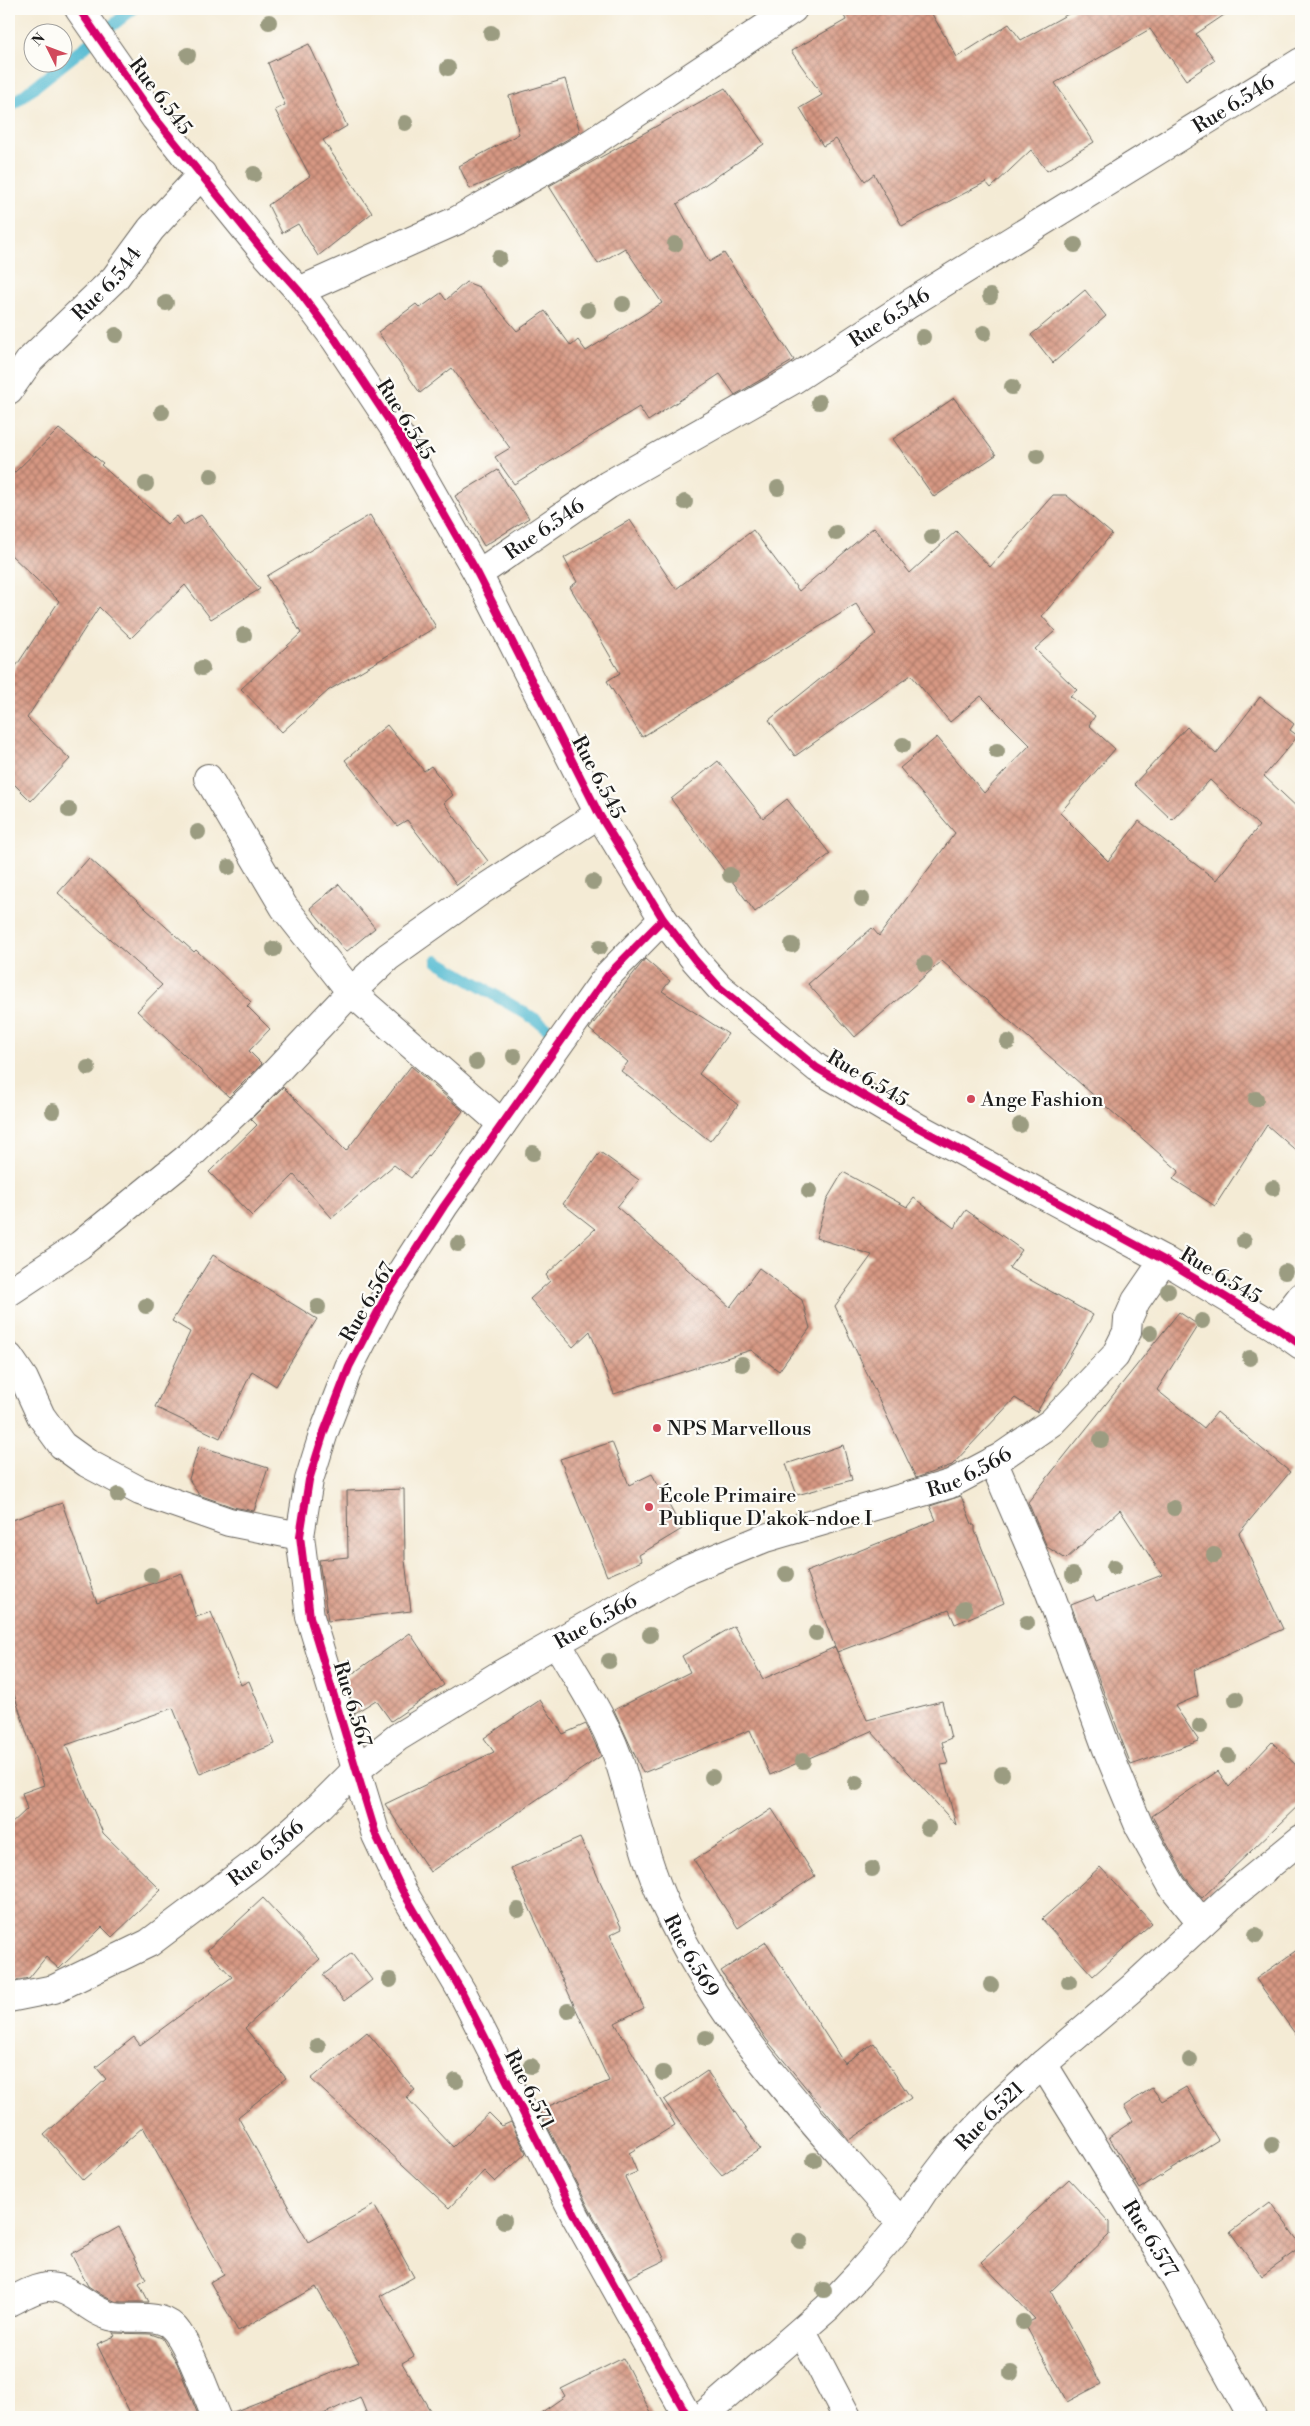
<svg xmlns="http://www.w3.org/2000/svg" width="1310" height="2426" font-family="'Libre Bodoni',serif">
<defs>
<pattern id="building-cross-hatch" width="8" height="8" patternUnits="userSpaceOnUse" patternTransform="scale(1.25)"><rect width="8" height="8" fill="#d79883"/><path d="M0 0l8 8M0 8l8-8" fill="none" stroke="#ae7b6a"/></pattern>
</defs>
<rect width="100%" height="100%" fill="#fdfcf7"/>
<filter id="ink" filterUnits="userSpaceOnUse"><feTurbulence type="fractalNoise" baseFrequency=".02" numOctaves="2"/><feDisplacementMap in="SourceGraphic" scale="10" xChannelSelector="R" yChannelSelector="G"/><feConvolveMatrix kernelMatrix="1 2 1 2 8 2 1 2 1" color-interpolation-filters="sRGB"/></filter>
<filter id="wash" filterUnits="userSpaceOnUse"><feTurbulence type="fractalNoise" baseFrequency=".0096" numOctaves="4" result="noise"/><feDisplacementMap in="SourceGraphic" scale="20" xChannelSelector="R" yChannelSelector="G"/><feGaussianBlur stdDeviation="1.12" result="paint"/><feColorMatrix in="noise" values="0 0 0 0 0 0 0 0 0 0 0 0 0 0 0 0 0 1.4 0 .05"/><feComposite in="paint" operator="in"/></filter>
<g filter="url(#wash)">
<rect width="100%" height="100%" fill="#f4ebd5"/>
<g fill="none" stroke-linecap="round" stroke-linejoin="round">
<!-- stream -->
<path stroke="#54bbd2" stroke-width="12" d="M9,107L133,9
M437,961L535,1019L558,1037"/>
</g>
<g id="blocks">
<!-- building -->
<path fill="url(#building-cross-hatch)" d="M841,9H929L957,57L1009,24L1021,40L1077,9H1233L1196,34L1215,60L1186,80L1150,29L1055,83L1094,142L1047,171L1031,150L991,188L986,182L902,226L874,174L865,181L836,139L823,146L800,108L822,95L791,51L846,20Z
M309,44L347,126L323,140L372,213L318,256L298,224L282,233L268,205L310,176L275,110L285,105L268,63Z
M565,79L580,132L520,167L470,189L459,166L519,134L509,96Z
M725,88L764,144L677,204L709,262L724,253L794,360L735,395L720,374L648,421L639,407L514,484L495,457L510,448L452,368L420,393L378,332L416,304L420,308L441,293L446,300L466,282L479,287L517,331L545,311L571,346L578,340L586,351L662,303L625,248L598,264L549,186Z
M1085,290L1106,316L1053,363L1031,335Z
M954,398L996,455L934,497L893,439Z
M59,429L103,463L101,465L167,524L177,516L184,525L201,515L260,589L211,619L185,585L131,638L99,607L27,718L70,759L31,801L9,779V677L59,601L9,553V478Z
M498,470L529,518L484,546L455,496Z
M1053,495H1066L1112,534L1042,616L1055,631L1035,649L1077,690L1070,696L1095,716L1089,725L1115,749L1060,813L1108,861L1139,821L1216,880L1259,826L1210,780L1172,820L1134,784L1187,727L1216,754L1260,697L1294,724L1290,730L1298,736L1264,776L1301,811V1155L1267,1125L1215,1206L1173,1179L1179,1171L942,961L855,1037L808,984L872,928L879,936L955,833L900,768L937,737L984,793L1030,745L981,696L950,722L911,675L795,756L769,720L876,634L856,604L642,737L607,681L620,673L570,587L577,582L564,558L630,520L676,589L753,530L799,591L874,527L910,573L956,531L990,567Z
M370,515L436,627L329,690L282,732L241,689L301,633L267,576Z
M387,725L424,771L431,766L453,795L444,803L488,861L457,885L407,820L397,826L345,760Z
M718,761L763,818L787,799L830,854L755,912L671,799Z
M89,858L194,952L196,950L251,1002L247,1006L270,1029L249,1051L262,1064L229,1097L137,1011L162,985L58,893Z
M339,884L375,928L346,952L310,908Z
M645,959L670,981L662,991L728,1034L699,1074L738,1105L710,1141L621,1071L628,1062L589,1029Z
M411,1066L463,1111L411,1178L394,1165L332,1218L294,1175L252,1216L209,1172L257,1125L251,1119L283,1087L346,1151Z
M600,1152L639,1180L617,1207L730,1307L759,1268L802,1300L810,1328L779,1371L751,1350L614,1394L590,1331L573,1347L530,1299L550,1281L546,1275L595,1229L563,1204Z
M843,1172L907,1207L914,1198L954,1228L966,1210L1022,1250L1009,1268L1093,1315L1037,1412L1015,1398L952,1465L916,1478L835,1306L872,1255L816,1238L827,1199Z
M213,1255L317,1319L276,1386L252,1371L220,1438L155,1407L190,1332L172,1321Z
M1179,1312L1198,1325L1157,1390L1204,1428L1217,1412L1290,1472L1239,1533L1283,1629L1194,1670L1198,1696L1175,1706L1199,1741L1131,1765L1071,1605L1094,1596L1096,1601L1162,1575L1120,1510L1066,1559L1047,1547L1028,1502Z
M612,1442L629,1485L652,1474L682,1529L639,1555L642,1561L607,1576L560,1459Z
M843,1445L852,1480L797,1495L786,1464Z
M199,1446L268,1468L254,1511L233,1507L199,1495L189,1479Z
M404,1489L405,1560L411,1611L328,1621L319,1560L348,1557L347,1491Z
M961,1496L972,1524L975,1526V1531L1004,1603L955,1624L949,1610L837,1652L806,1572L936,1520L930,1506Z
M62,1503L97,1603L182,1573L196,1617L211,1612L241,1685L249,1681L275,1744L200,1774L173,1708L66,1745L103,1833L161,1890L112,1937L102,1927L59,1969L46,1957L29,1978L9,1982V1826L27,1809L22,1793L44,1785L9,1679V1521Z
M734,1626L763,1679L835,1647L867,1720L942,1701L951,1738L942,1742L948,1764L941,1765L956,1825L871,1731L770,1775L750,1730L643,1773L614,1710L690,1672L682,1656Z
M410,1633L444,1685L391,1721L376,1700L355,1713L345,1679Z
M540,1700L563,1734L586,1724L601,1756L430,1872L385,1804L494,1752L484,1738Z
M1272,1742L1301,1770V1803L1202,1898L1185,1877L1152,1816L1218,1771L1229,1787Z
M772,1809L815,1876L738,1928L694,1860Z
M580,1838L622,1929L610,1935L644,2008L615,2023L675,2125L629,2153L637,2172L625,2177L665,2260L628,2278L590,2210L539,2110L609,2081L511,1868Z
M1100,1867L1152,1923L1093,1976L1042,1919Z
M263,1898L320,1959L245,2028L286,2078L238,2117L308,2242L374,2205L414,2277L380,2296L414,2356L402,2363L434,2417H368L360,2397L317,2417H231V2413L359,2362L316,2287L238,2331L210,2282L224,2274L143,2127L83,2180L44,2135L106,2079L96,2067L134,2037L140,2045L232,1977L207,1950Z
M766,1942L844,2063L874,2043L911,2098L849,2140L766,2039L721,1971Z
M1301,1947V2042L1256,1979Z
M352,1953L372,1980L344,2001L323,1975Z
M367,2032L415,2090L406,2097L453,2147L489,2113L502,2126L511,2122L526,2153L495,2182L484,2171L449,2208L311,2079Z
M707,2071L760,2149L722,2175L694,2143L664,2100Z
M1186,2087L1218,2140L1140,2189L1109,2137L1133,2121L1124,2106L1152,2088L1162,2101Z
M1069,2179L1109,2222V2235L1051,2291L1101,2384L1067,2402L1025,2324L1035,2319L981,2262Z
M1270,2202L1301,2245V2248L1262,2276L1230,2232Z
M119,2227L146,2279L139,2283L149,2302H117L105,2297L88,2286L71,2254Z
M113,2333L151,2334L162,2338L177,2363L199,2417H132L97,2344L115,2336Z
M623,2358L653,2417H535L565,2396L561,2389Z"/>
</g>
</g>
<g filter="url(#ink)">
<use href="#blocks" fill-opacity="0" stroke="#68645d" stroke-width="1"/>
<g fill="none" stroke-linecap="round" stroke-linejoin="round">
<!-- minor casing -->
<g stroke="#68645d" stroke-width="30">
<g id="minor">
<path d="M299,291L458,220L584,148L793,9"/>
<path id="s1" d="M9,390L30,360L115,278L151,229L202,174"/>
<path id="s2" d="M478,574L608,485L793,380L909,304L1301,62"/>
<path d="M208,778L284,907L351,992L502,1124"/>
<path d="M663,919L608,975L444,1206L386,1296L349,1367L324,1432L309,1480L300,1536L310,1617L376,1835L402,1890L462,1992L576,2217L688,2417"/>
<path d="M9,1292L80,1245L186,1159L253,1096L351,992L388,957L482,890L599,814"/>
<path d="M1277,1328L1301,1297"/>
<path d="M9,1357L24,1379L41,1416L62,1445L87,1463L140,1491L229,1522L300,1536"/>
<path d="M993,1461L1050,1593L1107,1749L1139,1826L1172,1886L1202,1923"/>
<path id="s3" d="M557,1643C579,1682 608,1723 621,1767C635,1813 646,1863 666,1907C721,2028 816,2125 902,2224"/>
<path id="s4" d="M9,1998L54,1989L149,1943L254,1864L320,1806L356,1770L398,1737L501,1674L682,1572L765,1538L950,1484L1001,1457L1052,1422L1115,1356L1127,1332L1128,1319L1136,1301L1164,1260"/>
<path id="s5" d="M1043,2064L1176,2279L1252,2417"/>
<path d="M9,2302C19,2297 37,2287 48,2287C74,2287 90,2313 114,2317C132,2320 159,2313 173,2327C188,2341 207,2396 216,2417"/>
<path d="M802,2331L847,2417"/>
<path id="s6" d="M702,2417L827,2308L859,2274L902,2224L923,2192L952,2154L996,2107L1043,2064L1131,1989L1229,1898L1301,1839"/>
</g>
</g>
<!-- tertiary casing -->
<g stroke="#68645d" stroke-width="30">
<path id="tertiary" d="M79,9L155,118L263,251L299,291L335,339L400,437L478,574L599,814L663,919L695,960L719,987L817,1068L917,1127L1164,1260L1277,1328L1301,1345"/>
</g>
<!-- minor -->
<use href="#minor" stroke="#fff" stroke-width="28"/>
<!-- tertiary -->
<use href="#tertiary" stroke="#fff" stroke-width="28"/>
<!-- cycleway casing -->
<g stroke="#fdfcf7" stroke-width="11">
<path id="cycleway" d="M79,9L155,118L263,251L299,291L335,339L400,437L478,574L599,814L663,919L695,960L719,987L817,1068L917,1127L1164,1260L1277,1328L1301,1345
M663,919L608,975L444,1206L386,1296L349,1367L324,1432L309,1480L300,1536L310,1617L376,1835L402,1890L462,1992L576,2217L688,2417"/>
</g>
<!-- cycleway -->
<use href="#cycleway" stroke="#d6006c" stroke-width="8"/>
</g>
<!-- trees -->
<g fill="#9b9c81">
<circle cx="269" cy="22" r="8"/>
<circle cx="491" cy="33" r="8"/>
<circle cx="188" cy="55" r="8"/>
<circle cx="448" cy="68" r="8"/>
<circle cx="405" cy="123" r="8"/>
<circle cx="254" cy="174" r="8"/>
<circle cx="675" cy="244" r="8"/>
<circle cx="1075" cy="245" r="8"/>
<circle cx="499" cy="258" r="8"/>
<circle cx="990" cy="296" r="8"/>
<circle cx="166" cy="303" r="8"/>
<circle cx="623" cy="304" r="8"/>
<circle cx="588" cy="310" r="8"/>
<circle cx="984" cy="333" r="8"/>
<circle cx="116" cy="335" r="8"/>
<circle cx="923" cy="337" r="8"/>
<circle cx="1012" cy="387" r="8"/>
<circle cx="819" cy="402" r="8"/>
<circle cx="162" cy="412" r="8"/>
<circle cx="1037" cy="456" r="8"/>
<circle cx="211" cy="476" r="8"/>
<circle cx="146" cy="484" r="8"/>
<circle cx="778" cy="488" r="8"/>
<circle cx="685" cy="502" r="8"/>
<circle cx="836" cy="533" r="8"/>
<circle cx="932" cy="537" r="8"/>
<circle cx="244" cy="635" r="8"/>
<circle cx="202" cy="668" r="8"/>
<circle cx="903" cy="745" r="8"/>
<circle cx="997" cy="751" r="8"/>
<circle cx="69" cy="810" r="8"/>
<circle cx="198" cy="832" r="8"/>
<circle cx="229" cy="867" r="8"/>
<circle cx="730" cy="875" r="8"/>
<circle cx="593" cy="882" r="8"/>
<circle cx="862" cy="899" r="8"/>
<circle cx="792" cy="945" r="8"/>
<circle cx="600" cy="947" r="8"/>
<circle cx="274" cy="949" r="8"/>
<circle cx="925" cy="964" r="8"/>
<circle cx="1008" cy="1042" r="8"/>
<circle cx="514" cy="1056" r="8"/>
<circle cx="476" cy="1062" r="8"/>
<circle cx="88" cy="1068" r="8"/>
<circle cx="1256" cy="1099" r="8"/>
<circle cx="53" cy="1111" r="8"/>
<circle cx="1020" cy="1125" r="8"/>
<circle cx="533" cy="1153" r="8"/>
<circle cx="1273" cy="1188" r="8"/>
<circle cx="809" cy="1191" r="8"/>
<circle cx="1244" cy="1241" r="8"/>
<circle cx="458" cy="1244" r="8"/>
<circle cx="1285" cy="1272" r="8"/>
<circle cx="1168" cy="1291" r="8"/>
<circle cx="146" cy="1306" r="8"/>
<circle cx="318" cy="1307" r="8"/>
<circle cx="1202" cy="1321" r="8"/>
<circle cx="1150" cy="1333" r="8"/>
<circle cx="1250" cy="1358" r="8"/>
<circle cx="742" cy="1364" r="8"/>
<circle cx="1101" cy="1440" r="8"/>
<circle cx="118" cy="1495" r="8"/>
<circle cx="1174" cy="1508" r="8"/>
<circle cx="1214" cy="1555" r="8"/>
<circle cx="1114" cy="1567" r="8"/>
<circle cx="786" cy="1574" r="8"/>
<circle cx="151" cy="1575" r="8"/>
<circle cx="1073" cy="1575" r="8"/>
<circle cx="964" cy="1609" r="8"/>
<circle cx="1027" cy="1623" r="8"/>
<circle cx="816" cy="1633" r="8"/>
<circle cx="650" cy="1635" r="8"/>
<circle cx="609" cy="1661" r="8"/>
<circle cx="1236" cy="1699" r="8"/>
<circle cx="1200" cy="1726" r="8"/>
<circle cx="1228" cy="1756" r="8"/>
<circle cx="803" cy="1761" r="8"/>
<circle cx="1002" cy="1774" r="8"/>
<circle cx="712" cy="1777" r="8"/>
<circle cx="856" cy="1783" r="8"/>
<circle cx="928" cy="1828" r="8"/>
<circle cx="872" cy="1869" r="8"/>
<circle cx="518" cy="1910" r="8"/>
<circle cx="1256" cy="1935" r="8"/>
<circle cx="390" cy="1980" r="8"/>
<circle cx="1069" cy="1982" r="8"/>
<circle cx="991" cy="1985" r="8"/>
<circle cx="568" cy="2011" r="8"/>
<circle cx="706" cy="2038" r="8"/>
<circle cx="318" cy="2046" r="8"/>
<circle cx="1190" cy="2060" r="8"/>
<circle cx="531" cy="2066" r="8"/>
<circle cx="663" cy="2073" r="8"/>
<circle cx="456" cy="2081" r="8"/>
<circle cx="1272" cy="2145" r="8"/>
<circle cx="814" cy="2160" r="8"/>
<circle cx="504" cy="2221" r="8"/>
<circle cx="800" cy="2241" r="8"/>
<circle cx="824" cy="2290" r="8"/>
<circle cx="1023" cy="2322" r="8"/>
<circle cx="1011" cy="2373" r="8"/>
</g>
</g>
<!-- markers -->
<g fill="#d1495b" stroke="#fdfcf7" stroke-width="2">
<circle cx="971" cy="1099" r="5"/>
<circle cx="657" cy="1428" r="5"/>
<circle cx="649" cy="1507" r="5"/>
</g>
<g text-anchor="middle" stroke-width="4.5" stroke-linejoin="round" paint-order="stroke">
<!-- street labels -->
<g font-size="20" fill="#1c1c1c" stroke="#fdfcf7">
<text transform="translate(161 96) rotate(53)" y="7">Rue 6.545</text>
<text dy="7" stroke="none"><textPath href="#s2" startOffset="890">Rue 6.546</textPath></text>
<text dy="7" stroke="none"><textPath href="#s1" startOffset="145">Rue 6.544</textPath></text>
<text dy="7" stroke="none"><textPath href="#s2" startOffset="485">Rue 6.546</textPath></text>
<text transform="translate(406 419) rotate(58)" y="7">Rue 6.545</text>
<text dy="7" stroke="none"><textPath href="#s2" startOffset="80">Rue 6.546</textPath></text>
<text transform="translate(599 777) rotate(62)" y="7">Rue 6.545</text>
<text transform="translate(868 1078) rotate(31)" y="7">Rue 6.545</text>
<text transform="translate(1221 1275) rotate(31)" y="7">Rue 6.545</text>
<text transform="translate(367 1302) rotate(-60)" y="7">Rue 6.567</text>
<text dy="7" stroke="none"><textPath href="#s4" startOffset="1108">Rue 6.566</textPath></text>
<text dy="7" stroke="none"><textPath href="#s4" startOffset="704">Rue 6.566</textPath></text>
<text transform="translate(353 1704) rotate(73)" y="7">Rue 6.567</text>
<text dy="7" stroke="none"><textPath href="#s4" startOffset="299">Rue 6.566</textPath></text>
<text dy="7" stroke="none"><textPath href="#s3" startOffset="342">Rue 6.569</textPath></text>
<text transform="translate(530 2089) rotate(63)" y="7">Rue 6.571</text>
<text dy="7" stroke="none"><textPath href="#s6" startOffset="418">Rue 6.521</textPath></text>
<text dy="7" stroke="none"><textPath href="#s5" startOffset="205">Rue 6.577</textPath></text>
</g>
<!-- poi labels -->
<g font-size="20" fill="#1c1c1c" stroke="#fdfcf7" text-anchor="start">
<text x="981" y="1106">Ange Fashion</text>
<text x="667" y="1435">NPS Marvellous</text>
<text x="659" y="1502">École Primaire<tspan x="659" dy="23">Publique D'akok-ndoe I</tspan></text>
</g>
</g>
<!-- margin -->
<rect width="1310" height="2426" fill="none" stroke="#fdfcf7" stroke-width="30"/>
<!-- north arrow -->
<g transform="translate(48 48) rotate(312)"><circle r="24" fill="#fdfcf7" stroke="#a3a29f"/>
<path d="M0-4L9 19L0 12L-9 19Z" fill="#d1495b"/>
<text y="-8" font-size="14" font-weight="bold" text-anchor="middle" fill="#1c1c1c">N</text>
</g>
</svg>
